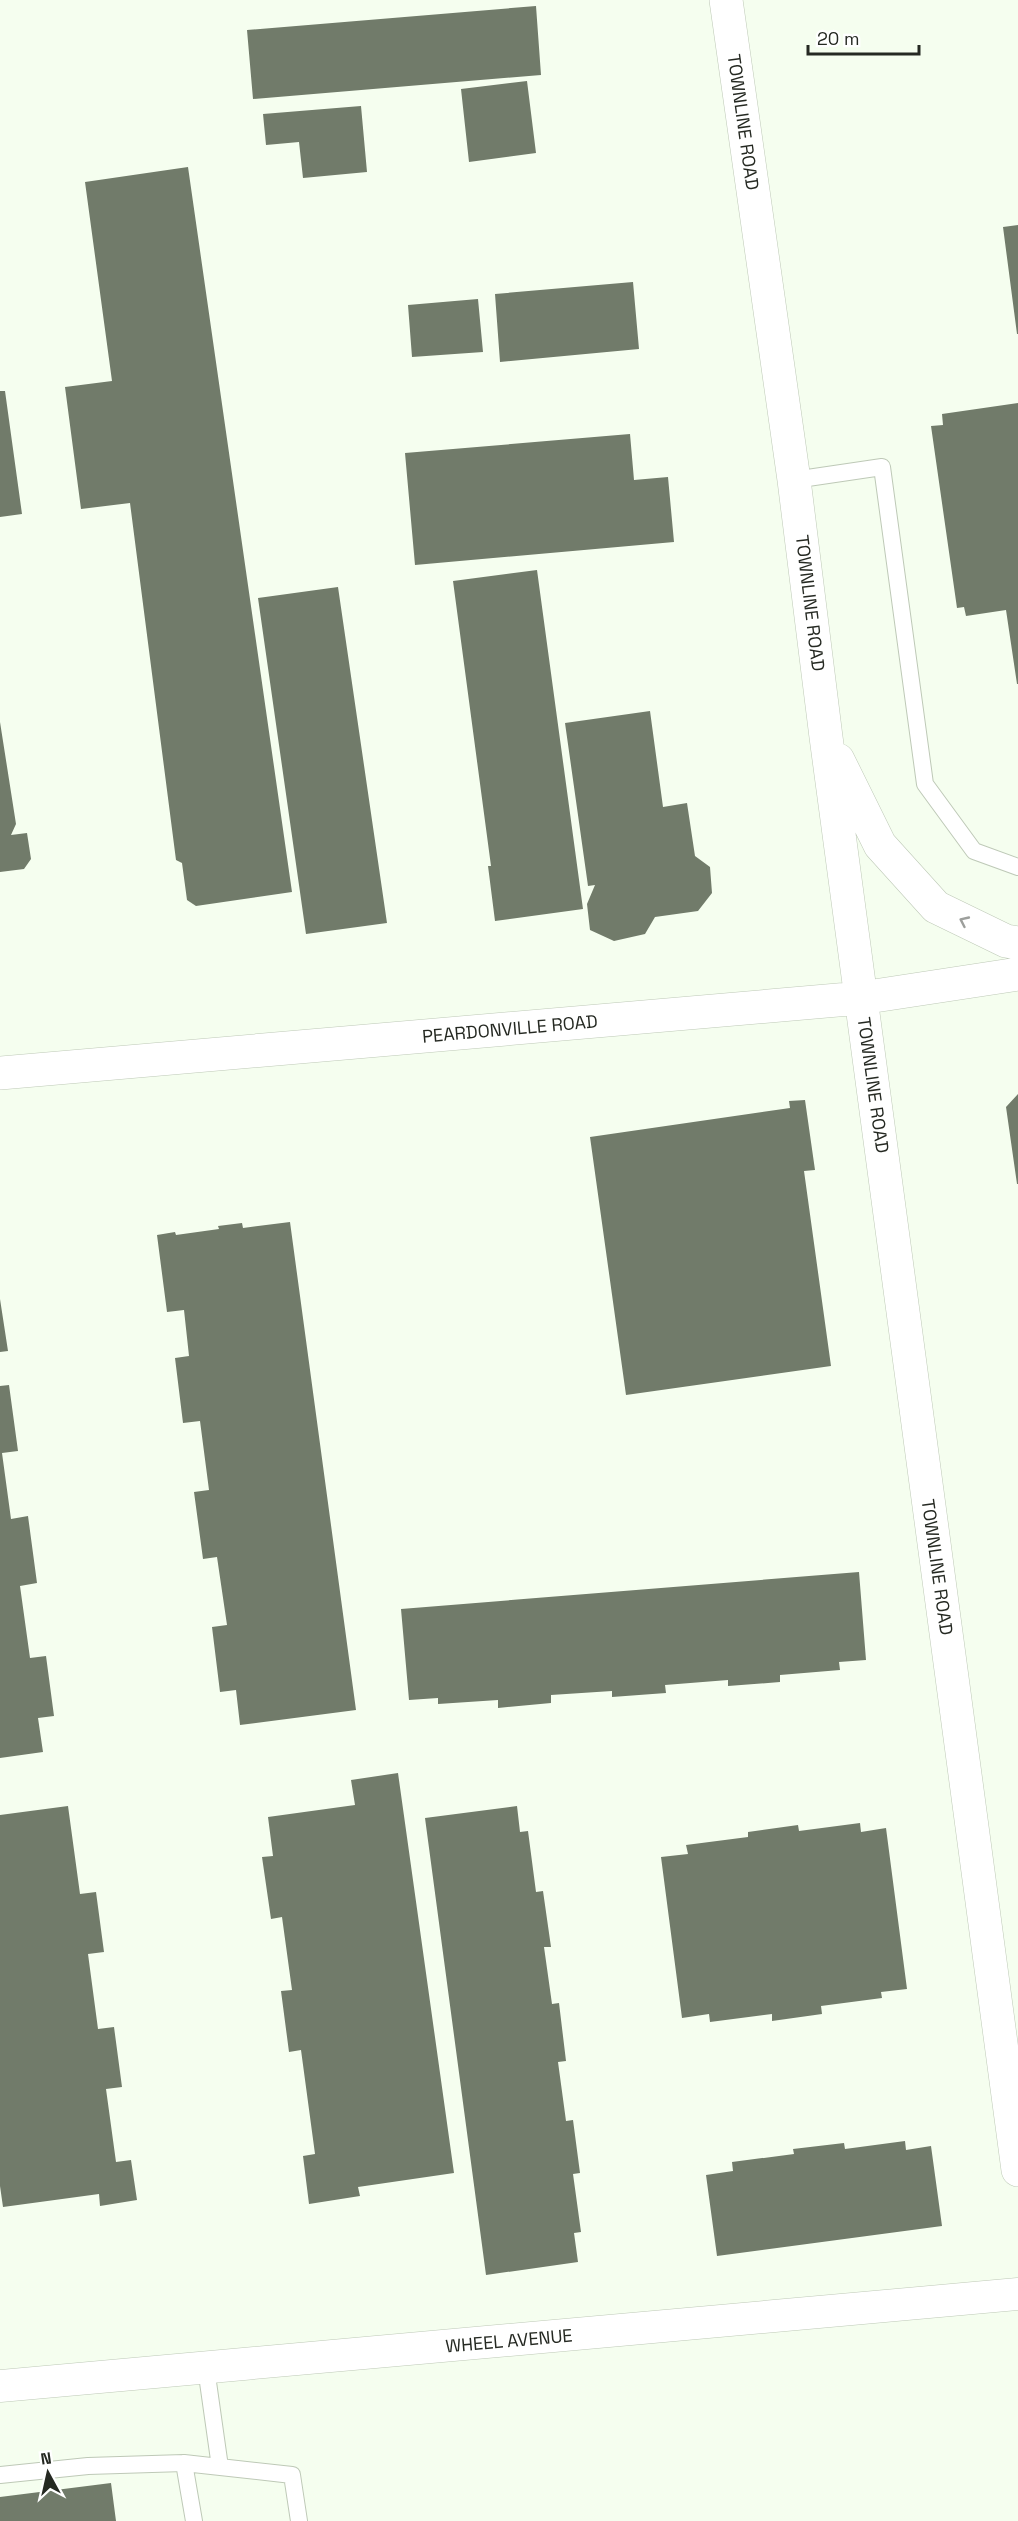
<svg xmlns="http://www.w3.org/2000/svg" width="1018" height="2521" font-family="'Space Grotesk',sans-serif">
<rect width="100%" height="100%" fill="#f5feef"/>
<!-- building -->
<path fill="#717b6a" d="M536,6L541,75L253,99L247,30Z
M527,81L536,153L469,162L461,89Z
M361,106L367,172L303,178L299,142L266,145L263,114Z
M188,167L292,892L196,906L187,900L182,863L176,860L130,503L81,509L65,387L112,381L85,182Z
M1018,225V334H1017L1003,227Z
M633,282L639,349L500,362L495,294Z
M478,299L483,352L412,357L408,305Z
M0,391H5L22,514L0,517Z
M1018,403V684H1017L1006,610L966,616L964,607L957,608L931,426L943,425L942,414Z
M630,434L634,480L668,477L674,542L415,565L405,453Z
M537,570L583,909L495,921L488,866H491L453,581Z
M338,587L387,923L306,934L258,598Z
M650,711L663,807L687,803L695,856L710,867L712,893L698,911L655,917L645,934L614,941L590,930L587,904L595,885L588,886L565,723Z
M0,722L16,824L11,835L27,833L31,859L24,869L0,872Z
M1018,1094V1184H1017L1006,1107Z
M805,1100L815,1170L804,1171L831,1366L626,1395L590,1137L790,1108L789,1101Z
M290,1222L356,1710L240,1725L236,1690L220,1692L212,1627L227,1625L217,1557L203,1559L194,1492L209,1490L200,1421L183,1423L175,1358L189,1356L184,1310L167,1312L157,1235L175,1232L176,1235L219,1229L218,1226L242,1223L243,1228Z
M0,1299L8,1351L0,1352Z
M9,1385L18,1451L2,1453L11,1519L28,1516L37,1583L20,1586L30,1658L46,1656L54,1716L38,1718L43,1752L0,1758V1386Z
M859,1572L866,1660L839,1662L840,1670L780,1675V1682L728,1686V1680L665,1685L666,1693L612,1697V1691L551,1695V1703L498,1708V1700L438,1704V1698L409,1700L401,1609Z
M398,1773L454,2173L358,2187L360,2196L309,2204L303,2156L315,2154L301,2050L289,2052L281,1991L292,1990L282,1917L271,1919L262,1857L273,1856L268,1817L355,1805L351,1780Z
M68,1806L80,1894L96,1892L104,1952L88,1954L98,2029L114,2027L122,2087L106,2089L116,2162L131,2160L137,2200L100,2206L99,2194L3,2207L0,2186V1815Z
M517,1806L520,1832L528,1831L536,1892L543,1891L551,1947H544L552,2004L559,2003L566,2061L558,2062L566,2121L573,2120L580,2173L573,2174L581,2232L574,2233L578,2262L486,2275L425,1818Z
M860,1823L861,1832L886,1828L907,1989L881,1992L882,1998L821,2006L822,2014L772,2021V2014L710,2022L709,2014L682,2018L661,1857L688,1854L686,1845L748,1837V1832L798,1825L799,1831Z
M905,2141L906,2150L931,2146L942,2226L717,2256L706,2175L733,2171L732,2162L794,2154L793,2149L844,2143L845,2149Z
M111,2483L116,2521H0V2497Z"/>
<g fill="none" stroke-linecap="round" stroke-linejoin="round">
<!-- lane casing -->
<g stroke="#bec9b7" stroke-width="18">
<path id="lane" d="M794,480L882,467L925,784L974,851L1018,867
M206,2368L220,2467
M184,2463L194,2521
M0,2475L88,2466L184,2463L292,2475L299,2521"/>
</g>
<!-- street casing -->
<g stroke="#bec9b7" stroke-width="33">
<path id="street" d="M0,2386L1018,2294"/>
</g>
<!-- secondary casing -->
<g stroke="#bec9b7" stroke-width="34">
<path id="secondary" d="M726,0L794,480L826,737L1018,2170
M838,760L880,845L936,907L1006,941L1018,943
M0,1073L861,998L1018,974"/>
</g>
<!-- lane -->
<use href="#lane" stroke="#fff" stroke-width="16"/>
<!-- street -->
<use href="#street" stroke="#fff" stroke-width="32"/>
<!-- secondary -->
<use href="#secondary" stroke="#fff" stroke-width="33"/>
</g>
<!-- one-way arrows -->
<defs><path id="oneway-chevron" d="M-2-3.5L2.5 0L-2 3.5" fill="none" stroke-width="1.6" stroke-linecap="round" stroke-linejoin="round" transform="scale(1.5)"/></defs>
<use stroke="#9d9f9c" href="#oneway-chevron" transform="translate(964 921) rotate(-155)"/>
<g text-anchor="middle" stroke-width="5" stroke-linejoin="round" paint-order="stroke">
<!-- street labels -->
<g font-size="18" fill="#252922" stroke="#fff">
<text transform="translate(743 122) rotate(82)" y="6">TOWNLINE ROAD</text>
<text transform="translate(810 603) rotate(83)" y="6">TOWNLINE ROAD</text>
<text transform="translate(510 1029) rotate(-5)" y="6">PEARDONVILLE ROAD</text>
<text transform="translate(873 1085) rotate(82)" y="6">TOWNLINE ROAD</text>
<text transform="translate(937 1567) rotate(82)" y="6">TOWNLINE ROAD</text>
<text transform="translate(509 2341) rotate(-5)" y="6">WHEEL AVENUE</text>
</g>
</g>
<!-- north arrow -->
<g transform="translate(48 2473) rotate(352)" stroke="#ffffff" stroke-width="4.5" paint-order="stroke">
<path d="M0-4.5L10 22L0 15L-10 22Z" fill="#252922"/>
<text y="-9" font-size="16" font-weight="bold" text-anchor="middle" fill="#252922">N</text>
</g>
<!-- scale -->
<path d="M808 45v9h111v-9" fill="none" stroke="#252922" stroke-width="3"/>
<text x="817" y="45" font-size="18" fill="#252922" stroke="#ffffff" stroke-width="4.5" paint-order="stroke">20 m</text>
</svg>
